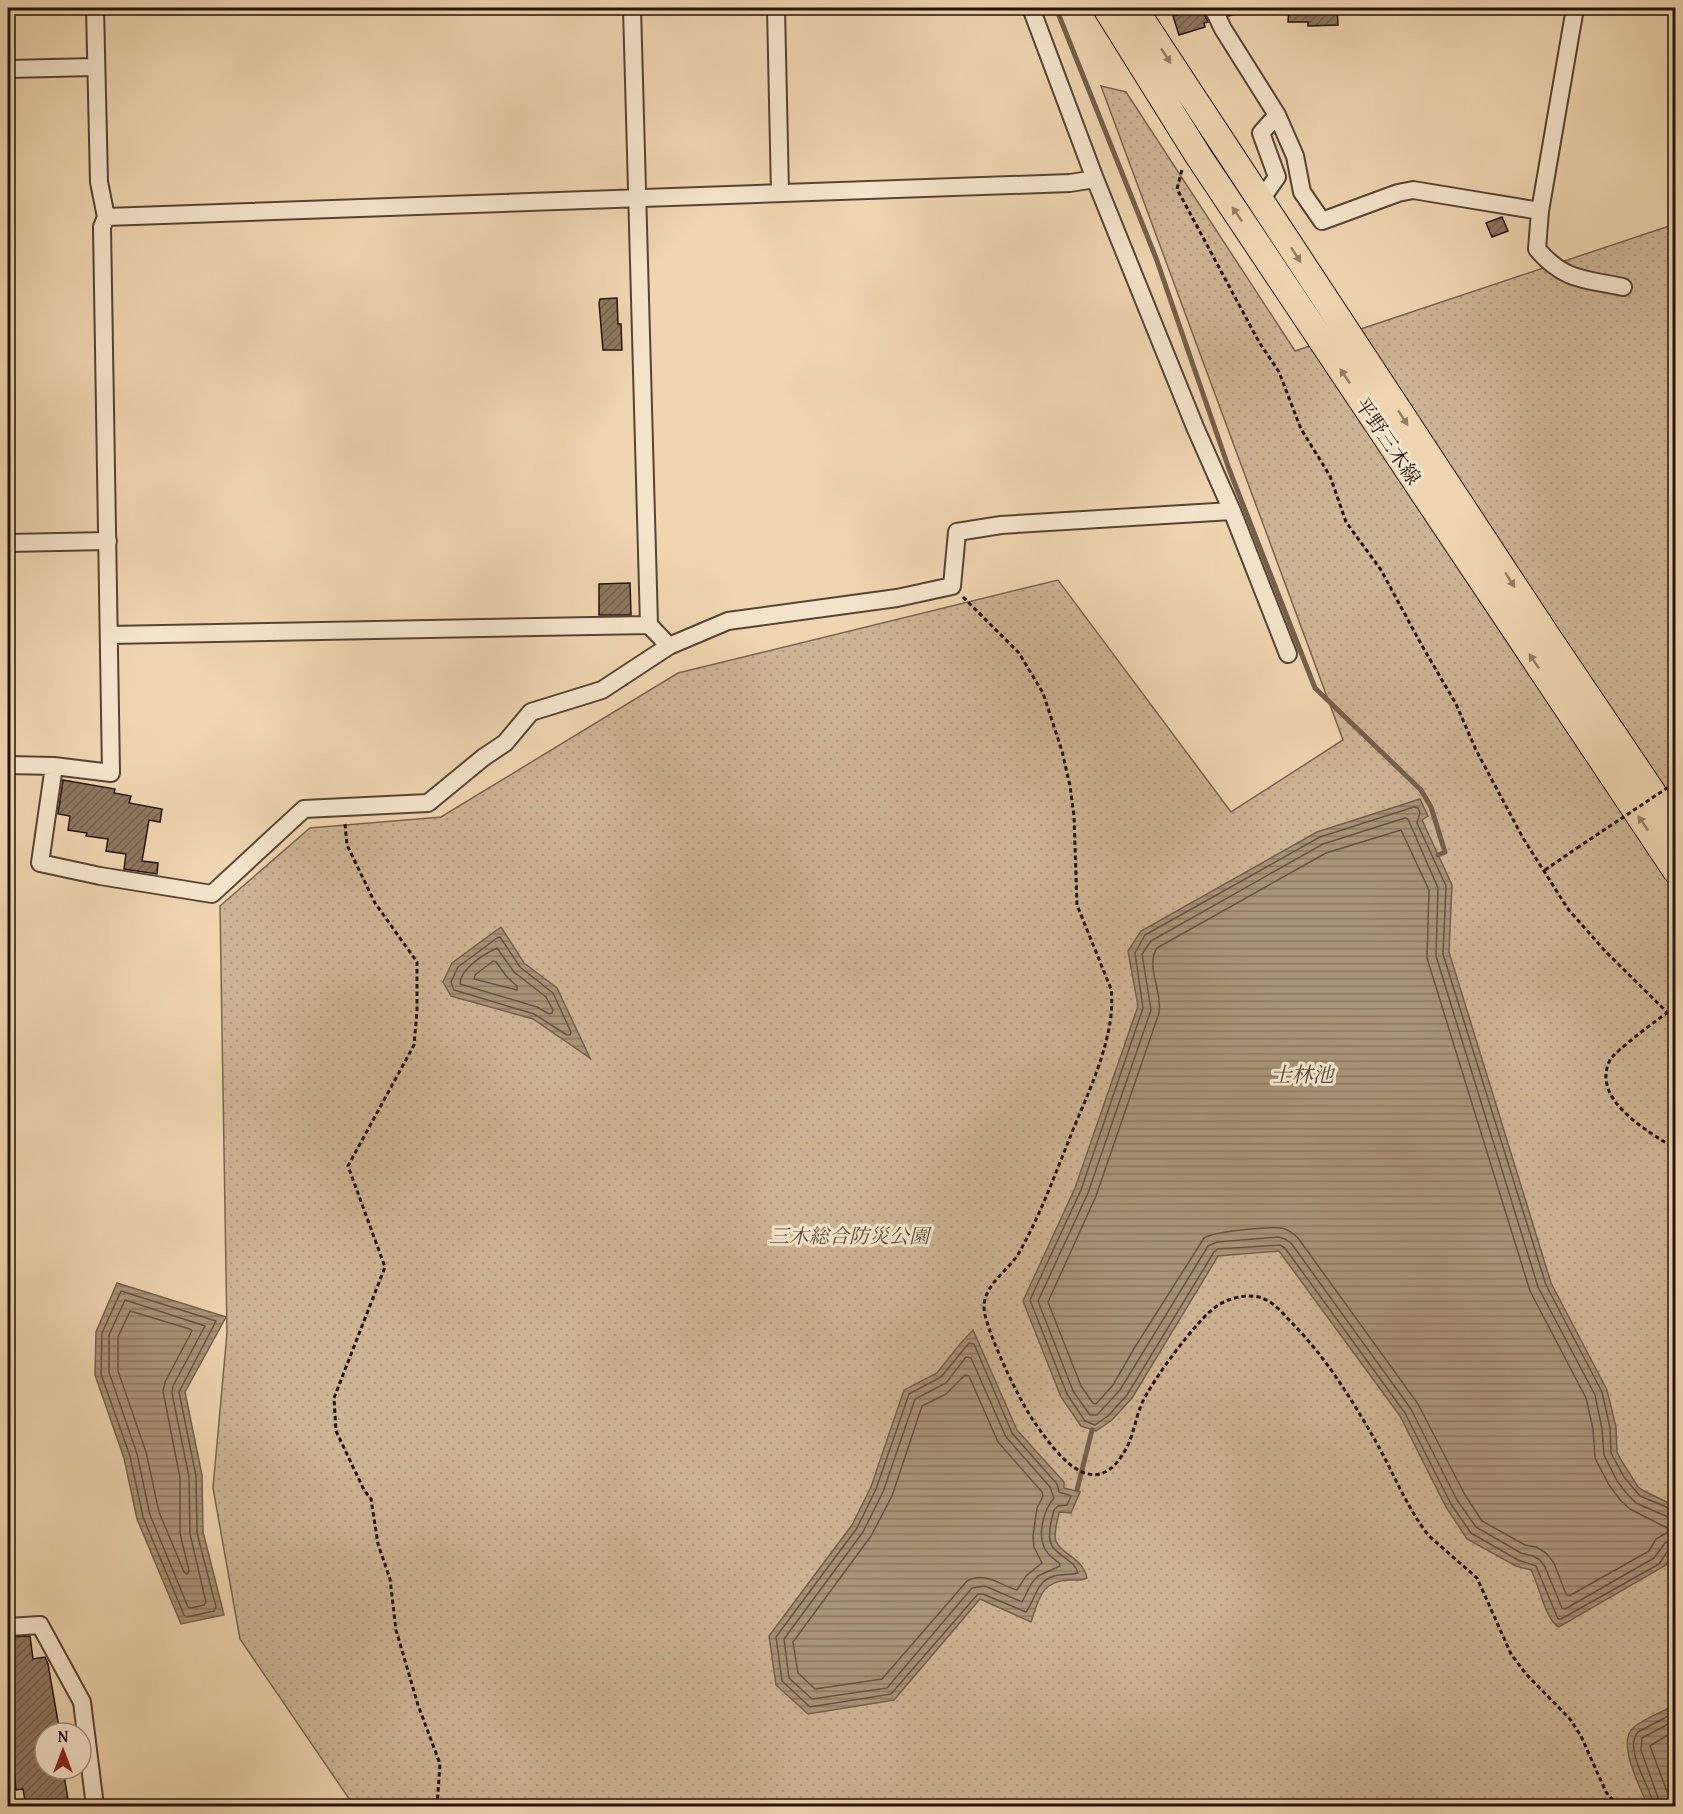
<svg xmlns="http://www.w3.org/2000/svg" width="1683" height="1814" font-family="'Gentium Book Plus','Noto Serif JP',serif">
<defs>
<pattern id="park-dots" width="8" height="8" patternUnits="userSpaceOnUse" patternTransform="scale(1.5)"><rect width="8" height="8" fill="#cdb494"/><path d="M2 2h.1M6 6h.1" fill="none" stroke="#b09a7e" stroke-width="1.8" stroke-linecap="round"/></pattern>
<pattern id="water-rules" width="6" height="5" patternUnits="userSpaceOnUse" patternTransform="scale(1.5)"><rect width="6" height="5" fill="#aa9378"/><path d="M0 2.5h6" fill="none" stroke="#8a7761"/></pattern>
<pattern id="building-hatch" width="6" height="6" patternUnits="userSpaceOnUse" patternTransform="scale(1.5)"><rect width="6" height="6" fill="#8e7760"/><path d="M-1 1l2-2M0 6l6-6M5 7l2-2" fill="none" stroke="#74604d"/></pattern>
</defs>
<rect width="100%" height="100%" fill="#efd5b0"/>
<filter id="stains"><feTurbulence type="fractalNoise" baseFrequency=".00333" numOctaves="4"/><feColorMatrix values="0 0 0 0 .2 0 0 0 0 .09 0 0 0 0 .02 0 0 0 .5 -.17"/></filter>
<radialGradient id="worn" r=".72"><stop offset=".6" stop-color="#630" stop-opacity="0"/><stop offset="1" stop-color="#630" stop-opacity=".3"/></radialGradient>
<!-- park -->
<path fill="url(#park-dots)" stroke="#79634f" stroke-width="1.5" d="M1101,86L1126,92L1295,351L1675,224V1806H354L240,1639L213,1488L227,1333L220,906L310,828L441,817L678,673L1058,580L1231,812L1343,740Z"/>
<!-- water -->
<path fill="url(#water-rules)" stroke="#755f4c" stroke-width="1.5" d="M1420,799L1428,816L1422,820L1452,885L1449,952L1551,1283L1607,1390L1616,1427L1617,1452L1621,1460L1638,1487L1644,1491L1675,1506V1549L1666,1565L1559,1627C1545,1620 1539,1584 1531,1570L1516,1566L1467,1539L1446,1507L1400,1416L1279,1251L1218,1256L1132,1398L1112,1420L1096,1431L1081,1426L1061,1397L1023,1301L1075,1188L1138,1006L1128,951L1141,931L1317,832Z
M501,927L524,963L557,988L590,1058L533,1019L451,996L443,982L452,963Z
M117,1283L226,1317L185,1392L202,1475L203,1532L224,1615L181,1624L137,1519L124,1458L95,1375L96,1332Z
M973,1330L1017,1430L1064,1482V1488L1080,1492L1071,1513L1059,1512C1058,1520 1053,1533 1056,1541C1061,1555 1082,1556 1087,1578C1081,1581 1076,1580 1069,1580C1041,1581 1039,1599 1031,1622L980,1599L894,1700L808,1714L776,1685L769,1636L852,1525L871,1487L904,1390L937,1373L960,1344Z
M1675,1705V1806H1650L1645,1800C1639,1784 1617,1742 1633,1728C1645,1718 1662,1712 1675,1705Z"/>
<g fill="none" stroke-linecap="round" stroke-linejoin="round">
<!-- shore -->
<path stroke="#685241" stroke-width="1.5" d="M1401,830L1429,890L1427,958L1530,1291L1586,1398L1593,1429L1595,1458L1609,1485L1621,1501L1630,1509L1669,1529L1668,1532L1656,1539L1649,1551L1569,1596L1566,1594L1554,1563L1546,1553L1536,1547L1525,1545L1482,1521L1465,1495L1418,1404L1298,1238C1293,1233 1288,1229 1281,1228C1267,1227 1215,1231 1204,1238L1135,1347L1113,1385L1096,1404L1093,1403L1081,1386L1048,1302L1096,1196L1159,1013C1163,992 1145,966 1157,948L1326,853Z
M500,937L520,967L553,993L571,1032L570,1035H567L534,1014L454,990L451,982L458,967L497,938Z
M497,948L514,972L546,997L553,1010L552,1013L549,1014L537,1007L460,984C460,969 484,954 497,948Z
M493,961L496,962L507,977L517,986V990L474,979L475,975Z
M121,1291L216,1321L179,1392L196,1476L197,1533L216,1607L214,1611L187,1617L184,1615L143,1517L130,1456L101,1374L102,1333Z
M125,1300L205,1326L173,1386L172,1393L189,1477L190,1534L206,1602L204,1605L191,1608L188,1607L150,1515L137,1454L109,1372V1335Z
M130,1311L190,1329L192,1331L165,1382L163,1391L180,1478V1533L189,1571L187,1574L184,1572L159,1512L146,1452L118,1371V1337Z
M969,1343L974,1344L1012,1433L1057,1484L1059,1492L1071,1496L1067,1505L1058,1506L1054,1510C1052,1519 1048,1530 1050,1540C1052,1555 1074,1558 1078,1573C1071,1575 1062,1574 1054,1576C1035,1582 1036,1599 1026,1612L983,1594H978L891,1694L810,1707L782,1681L776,1637L857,1528L876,1489L909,1394L941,1377Z
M966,1357L971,1358L1006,1437L1050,1487L1054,1498C1044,1509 1037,1535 1045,1549C1048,1555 1054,1559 1059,1563L1060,1566L1038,1576L1031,1584L1022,1602L985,1586L972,1588L887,1688L812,1699L789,1678L784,1639L863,1532L883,1492L915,1399L946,1383Z
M965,1375L969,1376L998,1442L1042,1492L1043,1496L1037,1508L1033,1536L1034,1547L1042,1563L1026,1576L1017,1590C1000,1585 985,1571 967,1581L882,1679L815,1689L798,1673L793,1642L871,1536L892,1496L922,1406L946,1394Z
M1676,1511L1640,1496L1624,1477L1611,1453L1610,1428L1602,1392L1546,1285L1443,954L1446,886L1417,823L1420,813L1418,808L1414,807L1320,837L1145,935L1135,953L1143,1008L1081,1190L1030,1300L1067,1394L1085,1421L1095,1425L1108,1416L1127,1395L1214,1252L1218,1249L1280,1245L1285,1248L1405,1413L1451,1504L1471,1533L1518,1560L1536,1566L1558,1619H1561L1659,1564L1669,1549L1676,1548
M1676,1518L1668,1517L1636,1503L1628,1495L1617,1481L1604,1455L1602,1429L1595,1395L1538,1287L1436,956L1438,888L1408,819L1405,818L1323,844L1151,941L1142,954L1151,1010L1088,1193L1038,1301L1073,1391L1090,1415H1097L1120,1390L1208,1246L1217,1242L1278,1237L1285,1239L1291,1243L1411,1409L1457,1500L1476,1527L1521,1553L1533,1556L1540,1560L1545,1567L1562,1608L1565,1609L1654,1558L1665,1543L1676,1540
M1654,1806C1651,1787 1623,1750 1638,1732L1676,1712
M1661,1806L1641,1750L1642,1738L1676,1720
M1670,1806L1669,1797L1650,1746L1676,1730"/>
<!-- stream -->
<path stroke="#755f4c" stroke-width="5" d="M1056,8L1156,258L1229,469L1315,688L1421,790L1431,807L1445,852L1438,855
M1077,1490L1092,1430"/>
</g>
<!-- building -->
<path fill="url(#building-hatch)" stroke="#25120a" stroke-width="1.5" d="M1201,8L1208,22L1204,23L1205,27L1179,35L1173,16Z
M1224,8H1244L1245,12L1229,16Z
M1289,8H1337L1338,25L1308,26V22H1288Z
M1502,217L1508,231L1492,237L1486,223Z
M617,298L618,324H621L622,350H603L599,303L600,299Z
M630,583L631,615H599V584Z
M63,780L115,789L114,793L131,796L129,803L162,809L160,822L149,820L142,861L158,863L157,874L124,869L126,854L106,851L108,839L86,836L87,833L68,830L70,816L58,814Z
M30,1636L33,1659L45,1657L48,1664L60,1733H45V1769H63L69,1806H26L23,1789L16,1790L10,1730H8V1637Z"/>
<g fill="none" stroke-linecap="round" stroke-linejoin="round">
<!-- minor casing -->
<g stroke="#584334" stroke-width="20">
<path id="minor" d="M632,8L649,625L669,646
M776,8L780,193
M1031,8L1095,179L1195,427L1232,511L1288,654
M1213,8L1223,29L1277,115L1295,156L1302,192L1322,221L1398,193L1413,190L1540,211
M1575,8L1540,211L1537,249C1564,281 1585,279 1623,287
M8,69L95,67
M1260,201L1277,177L1261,133L1277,115
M106,217L1070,183L1095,179
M8,543L108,541
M109,635L649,625
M8,765L54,766L111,773L102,227L106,217L99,182L95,8
M54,766L40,863L100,876L212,894L304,809L428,803L484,757L505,743L531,712L602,690L669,646L728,621L897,598L952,586L957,532L1001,525L1232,511
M8,1627L40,1625L82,1702L95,1806"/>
</g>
<!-- primary casing -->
<g stroke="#25120a" stroke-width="28">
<path id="primary" d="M1106,8L1199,157L1676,871
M1134,8L1547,636L1676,827"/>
</g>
<!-- path -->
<path stroke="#25120a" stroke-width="3" stroke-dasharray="4.5 3" stroke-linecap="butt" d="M1182,170L1177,189L1259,342L1279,372L1301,429L1330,476L1346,522L1381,570L1421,644L1456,704L1476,750L1523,838L1568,909L1605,951L1676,1021
M963,597L1019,653L1043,693L1062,751L1070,786L1074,816L1077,905L1111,989C1116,1028 1095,1078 1080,1113C1060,1160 1045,1206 1020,1251C1010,1270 985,1283 984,1306C983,1326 1022,1406 1035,1423C1059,1458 1097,1507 1128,1445C1134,1432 1136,1417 1142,1403C1152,1381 1197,1319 1217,1306C1229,1298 1245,1294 1259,1297C1274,1301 1284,1315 1294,1325C1328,1360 1356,1406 1380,1449C1396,1479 1408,1509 1429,1536L1477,1578L1511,1654L1526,1674L1570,1719L1581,1736L1606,1792L1618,1806
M345,824L347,845L375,903L417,962V1011L414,1045L348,1166L385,1267L334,1398L336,1431L364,1490L371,1499L378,1544L390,1579L396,1630L418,1705L440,1764L437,1806
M1545,870L1577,848
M1668,1012C1657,1020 1615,1051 1610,1060C1590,1100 1649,1132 1676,1149"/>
<!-- minor -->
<use href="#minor" stroke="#f5e4cc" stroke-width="16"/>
<!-- primary -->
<use href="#primary" stroke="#efd5b0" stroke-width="26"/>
<!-- path-bridge -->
<path stroke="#25120a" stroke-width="3" stroke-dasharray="4.5 3" stroke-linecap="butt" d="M1577,848L1676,782"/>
</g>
<!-- one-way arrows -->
<defs><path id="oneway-solid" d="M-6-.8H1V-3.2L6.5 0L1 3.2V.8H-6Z" transform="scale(1.5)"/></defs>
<g fill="#947d65">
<use href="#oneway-solid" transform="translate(1166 56) rotate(57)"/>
<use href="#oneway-solid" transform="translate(1237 214) rotate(-124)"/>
<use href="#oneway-solid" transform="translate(1296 255) rotate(57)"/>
<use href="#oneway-solid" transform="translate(1345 376) rotate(-124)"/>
<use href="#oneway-solid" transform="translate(1403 418) rotate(57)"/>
<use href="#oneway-solid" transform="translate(1510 580) rotate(57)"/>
<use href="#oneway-solid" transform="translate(1534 661) rotate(-124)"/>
<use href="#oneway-solid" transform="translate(1643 823) rotate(-124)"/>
</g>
<g text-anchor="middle" stroke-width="6" stroke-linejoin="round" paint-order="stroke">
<!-- street labels -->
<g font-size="20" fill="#25120a" stroke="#f5e4cc">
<text transform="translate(1388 441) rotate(56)" y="7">平野三木線</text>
</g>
<!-- park labels -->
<g font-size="20" font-style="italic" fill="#604b3a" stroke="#f5e4cc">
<text x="849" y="1243">三木総合防災公園</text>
</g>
<!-- water labels -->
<g font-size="21" font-style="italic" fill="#5a4636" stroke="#f5e4cc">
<text x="1302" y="1082">士林池</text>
</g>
</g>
<!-- margin -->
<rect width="1683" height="1814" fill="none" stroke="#efd5b0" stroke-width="30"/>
<rect x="9" y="9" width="1665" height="1796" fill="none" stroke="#25120a" stroke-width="3"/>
<rect x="15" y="15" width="1653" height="1784" fill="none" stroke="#25120a" stroke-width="1.5"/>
<!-- north arrow -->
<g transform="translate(63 1751)"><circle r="28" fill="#f5e4cc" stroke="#a2907e" stroke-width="1.5"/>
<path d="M0-4.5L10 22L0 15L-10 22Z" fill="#8f2418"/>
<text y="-9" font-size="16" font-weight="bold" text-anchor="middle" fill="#25120a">N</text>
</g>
<rect width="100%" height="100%" filter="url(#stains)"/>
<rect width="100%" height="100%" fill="url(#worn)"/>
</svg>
